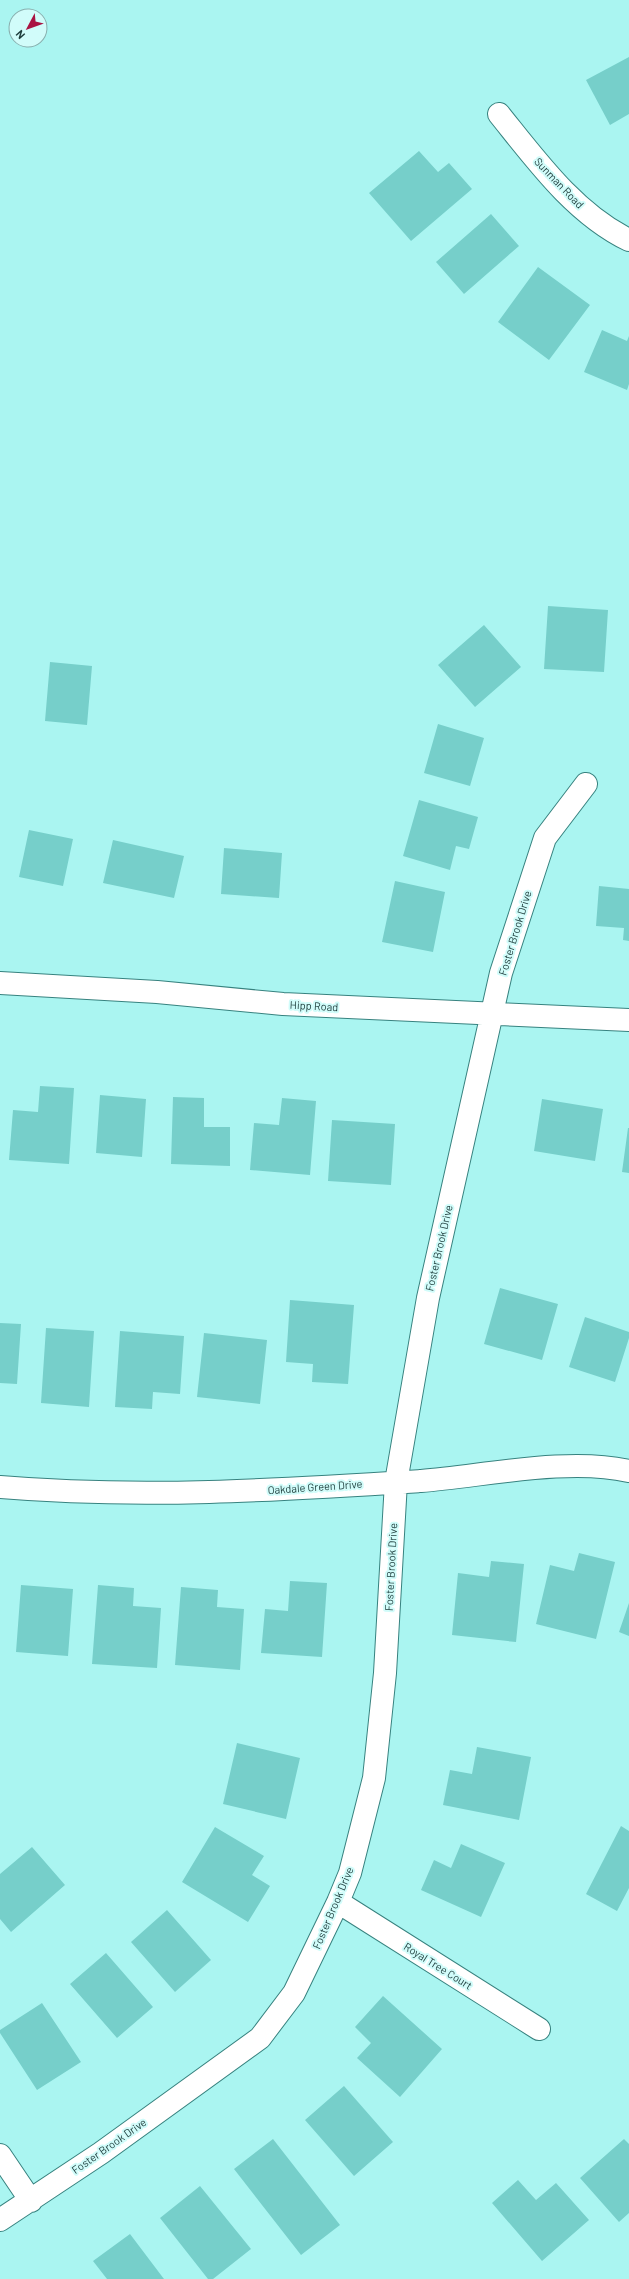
<svg xmlns="http://www.w3.org/2000/svg" width="629" height="2279" font-family="Barlow,sans-serif">
<rect width="100%" height="100%" fill="#aaf5f1"/>
<!-- building -->
<path fill="#76cfca" d="M629,57V114L610,125L586,80Z
M419,151L438,172L449,163L472,189L411,241L369,193Z
M491,214L519,246L464,294L436,262Z
M538,267L590,305L549,360L498,322Z
M602,330L627,341L629,336V384L627,390L584,372Z
M548,606L608,610L604,672L544,669Z
M484,625L521,667L475,707L438,665Z
M50,662L92,666L87,725L45,721Z
M438,724L484,738L470,786L424,773Z
M419,800L478,817L469,849L456,846L450,870L403,856Z
M29,830L73,839L63,886L19,877Z
M113,840L184,856L174,898L103,883Z
M224,848L282,853L279,898L221,894Z
M395,881L445,892L433,952L382,942Z
M599,886L629,889V941L623,940L624,928L596,926Z
M40,1086L74,1088L69,1164L9,1160L13,1110L38,1112Z
M100,1095L146,1099L142,1157L96,1153Z
M173,1097L204,1098V1127H230V1166L171,1164Z
M282,1098L316,1101L310,1175L250,1170L254,1123L279,1125Z
M542,1099L603,1109L595,1161L534,1151Z
M332,1120L395,1124L391,1185L328,1181Z
M628,1128H629V1173L622,1172Z
M500,1288L558,1304L542,1360L484,1344Z
M290,1300L354,1305L348,1384L312,1382L313,1364L286,1362Z
M585,1317L629,1332V1338L615,1382L569,1367Z
M0,1323L21,1324L17,1384L0,1383Z
M46,1328L94,1331L89,1407L41,1403Z
M120,1331L184,1336L180,1394L153,1392L152,1409L115,1407Z
M204,1333L267,1340L260,1404L197,1397Z
M579,1553L615,1562L596,1639L536,1624L550,1565L574,1571Z
M491,1561L524,1564L516,1642L452,1635L458,1573L489,1577Z
M290,1581L327,1583L322,1657L261,1653L265,1609L288,1611Z
M21,1585L73,1589L68,1656L16,1652Z
M98,1585L134,1588L133,1606L161,1608L157,1668L92,1664Z
M181,1587L218,1590L217,1607L244,1609L240,1670L175,1665Z
M629,1603V1636L619,1632Z
M237,1743L300,1758L286,1819L223,1804Z
M477,1747L531,1757L519,1820L443,1805L450,1770L472,1774Z
M621,1826L629,1831V1888L617,1911L586,1894Z
M215,1827L264,1856L252,1875L270,1886L248,1922L182,1882Z
M461,1844L505,1863L481,1917L421,1890L434,1860L451,1868Z
M32,1847L65,1885L11,1932L0,1919V1874Z
M167,1910L211,1960L175,1992L131,1942Z
M106,1953L153,2007L117,2038L70,1984Z
M383,1996L442,2049L400,2097L357,2058L371,2043L355,2027Z
M42,2003L81,2062L37,2090L0,2033V2030Z
M344,2086L393,2142L354,2176L305,2120Z
M273,2139L340,2225L301,2255L234,2169Z
M624,2139L629,2144V2213L619,2222L580,2178Z
M518,2180L536,2200L556,2183L589,2220L542,2261L492,2203Z
M200,2186L251,2249L213,2279H208L160,2218Z
M130,2234L164,2279H107L93,2261Z"/>
<g fill="none" stroke-linecap="round" stroke-linejoin="round">
<!-- minor casing -->
<g stroke="#37827f" stroke-width="24">
<path id="minor" d="M499,114C536,160 575,214 629,240
M0,983L157,992L283,1004L629,1020
M0,1487C141,1499 280,1490 421,1481C484,1476 568,1457 629,1471
M338,1902L539,2029
M0,2155L31,2201
M0,2220L101,2153L260,2038L294,1993L338,1902L350,1873L374,1778L385,1673L396,1482L428,1298L501,973L545,838L586,784"/>
</g>
<!-- minor -->
<use href="#minor" stroke="#fff" stroke-width="22"/>
</g>
<g text-anchor="middle" stroke-width="4" stroke-linejoin="round" paint-order="stroke">
<!-- street labels -->
<g font-size="11" fill="#1d3c3b" stroke="#d1fcfa">
<text transform="translate(559 183) rotate(46)" y="4">Sunman Road</text>
<text transform="translate(515 933) rotate(-73)" y="4">Foster Brook Drive</text>
<text transform="translate(314 1006) rotate(3)" y="4">Hipp Road</text>
<text transform="translate(439 1248) rotate(-77)" y="4">Foster Brook Drive</text>
<text transform="translate(315 1487) rotate(-4)" y="4">Oakdale Green Drive</text>
<text transform="translate(391 1567) rotate(-87)" y="4">Foster Brook Drive</text>
<text transform="translate(333 1908) rotate(-67)" y="4">Foster Brook Drive</text>
<text transform="translate(438 1966) rotate(32)" y="4">Royal Tree Court</text>
<text transform="translate(109 2146) rotate(-35)" y="4">Foster Brook Drive</text>
</g>
</g>
<!-- north arrow -->
<g transform="translate(28 28) rotate(229)"><circle r="19" fill="#d1fcfa" stroke="#89afae"/>
<path d="M0-3L7 15L0 10L-7 15Z" fill="#a91342"/>
<text y="-6" font-size="11" font-weight="bold" text-anchor="middle" fill="#1d3c3b">N</text>
</g>
</svg>
